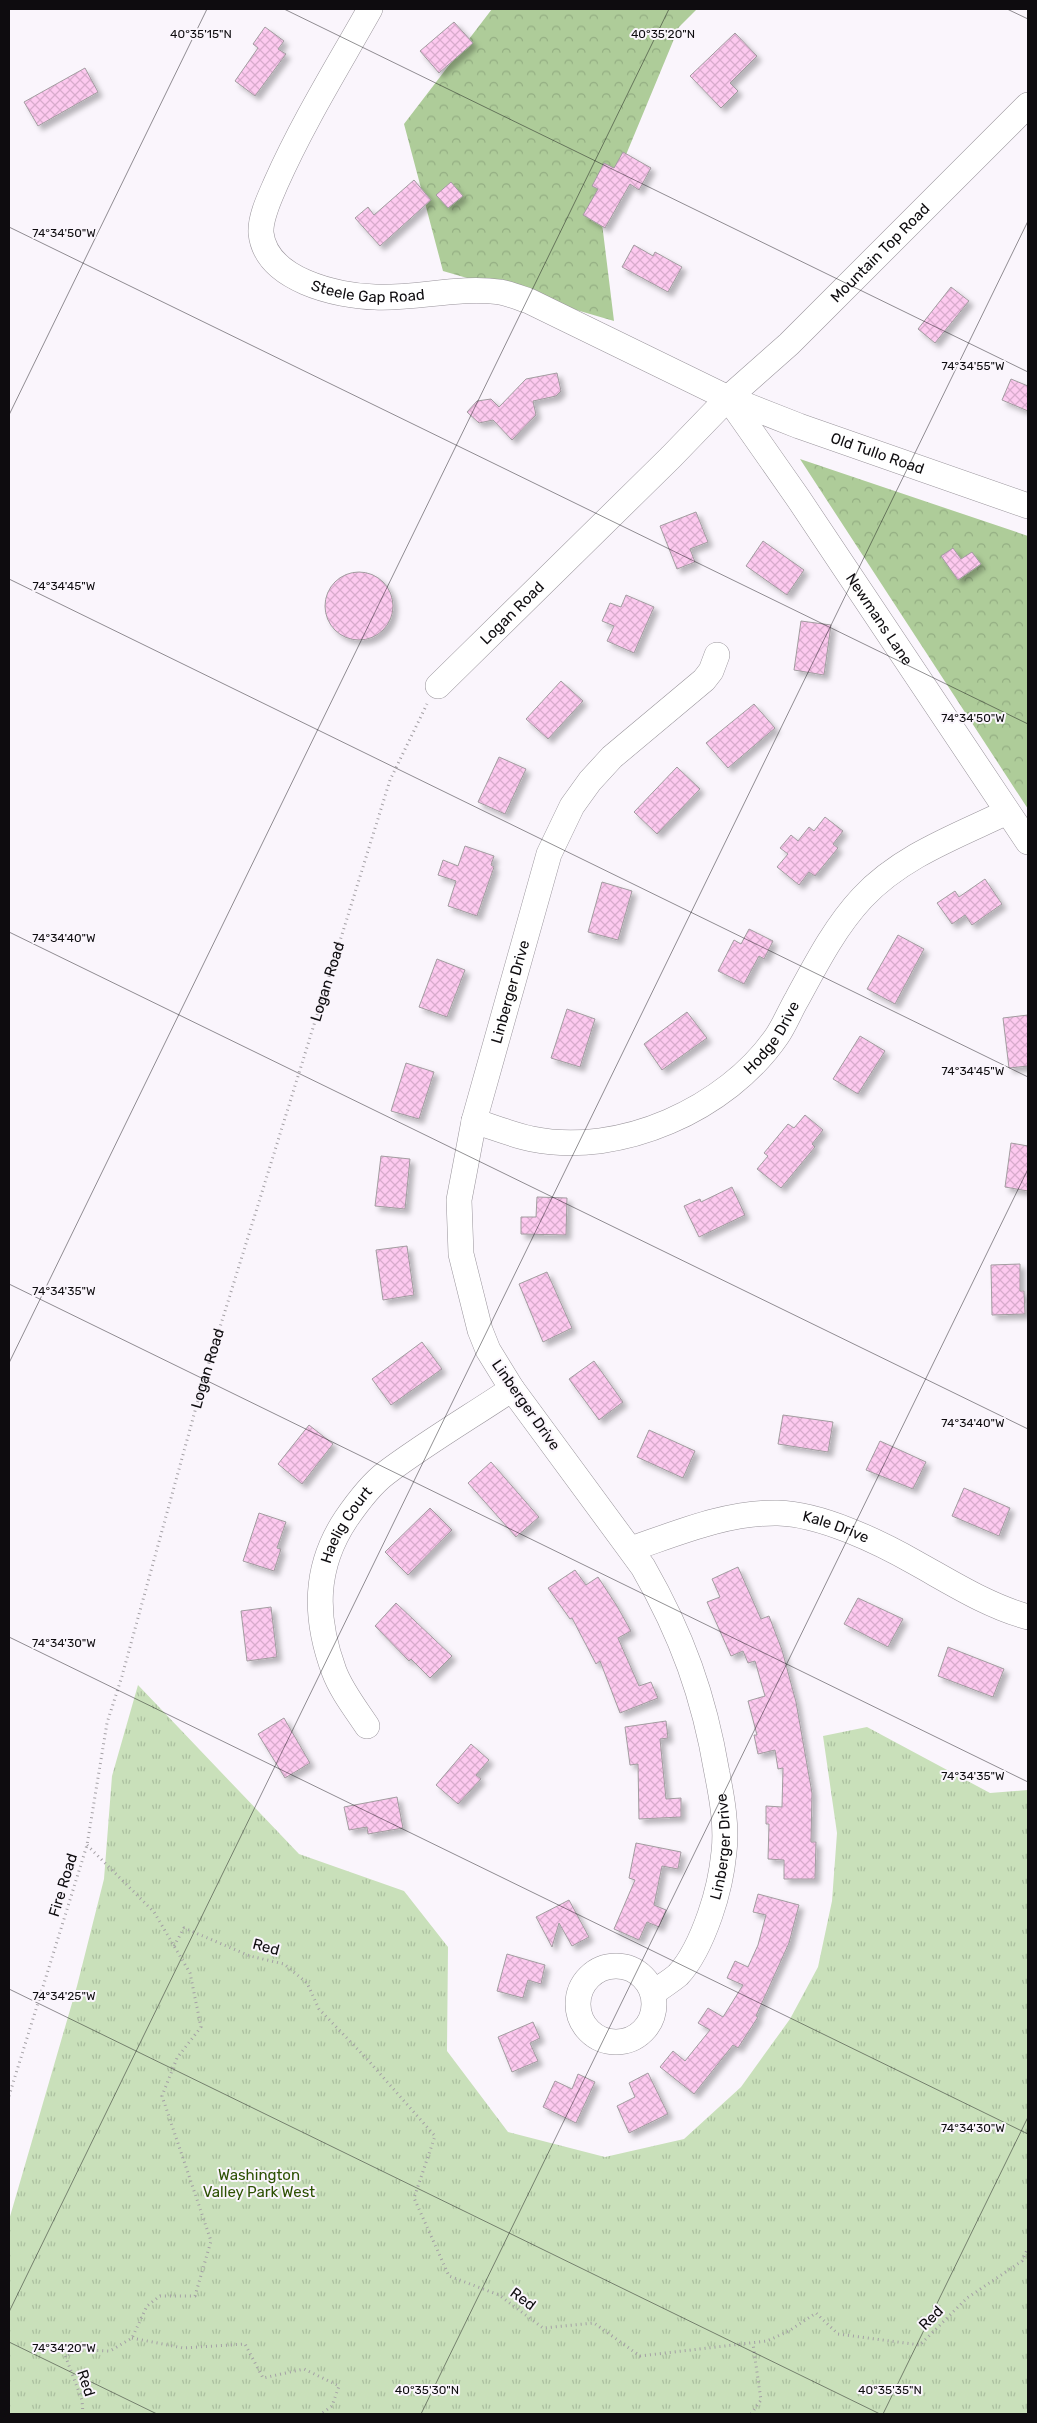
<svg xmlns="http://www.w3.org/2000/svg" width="1037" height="2423" font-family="Rubik,sans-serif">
<defs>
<pattern id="forest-crowns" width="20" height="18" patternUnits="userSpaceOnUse" patternTransform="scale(1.25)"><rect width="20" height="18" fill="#aecc99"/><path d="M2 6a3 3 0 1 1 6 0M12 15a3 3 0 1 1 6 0" fill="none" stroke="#94ae83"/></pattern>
<pattern id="park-tufts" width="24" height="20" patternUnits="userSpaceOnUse" patternTransform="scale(1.25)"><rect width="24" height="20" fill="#c9e0ba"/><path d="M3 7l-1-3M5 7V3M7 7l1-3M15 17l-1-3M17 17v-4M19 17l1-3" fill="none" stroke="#abbf9f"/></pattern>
<pattern id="building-cross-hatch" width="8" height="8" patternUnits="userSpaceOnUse" patternTransform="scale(1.25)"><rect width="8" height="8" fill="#fdc9ef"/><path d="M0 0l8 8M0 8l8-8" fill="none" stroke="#d8abcc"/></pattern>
<filter id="shadow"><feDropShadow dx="4.5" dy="4.5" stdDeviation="2.5" flood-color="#0004"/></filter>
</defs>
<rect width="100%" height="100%" fill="#faf5fc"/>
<!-- forest -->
<path fill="url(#forest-crowns)" d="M492,9H697L679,27L601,215L614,321L443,271L404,124Z
M800,459L1028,536V809Z"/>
<!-- park -->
<path fill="url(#park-tufts)" d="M138,1685L299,1854L404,1891L448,1947L447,2051L508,2132L605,2157L684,2139L741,2087L790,2019L818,1967L832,1901L837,1833L823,1736L867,1727L990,1793L1028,1790V2414H9V2220L77,1986L104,1879L112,1776Z"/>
<!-- building -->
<path fill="url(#building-cross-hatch)" stroke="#a29ca0" filter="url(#shadow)" d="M454,22L473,43L439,73L420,51Z
M265,27L284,41L278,49L286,54L255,96L235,81L258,48L253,44Z
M735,33L757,56L730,83L738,91L721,108L690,76Z
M85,68L98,92L38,126L24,102Z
M623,152L651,168L639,190L630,184L605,228L583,215L598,189L592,186L604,163L614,168Z
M414,180L431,200L380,246L355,218L368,207L374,215Z
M451,182L463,196L448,208L436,195Z
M634,245L653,256L655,252L682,267L668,292L622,267Z
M951,287L969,301L935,343L918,329Z
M557,373L561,391L556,396L533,401L536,415L512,440L493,420L479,423L467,412L477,401L491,399L499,407L526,379Z
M1011,379L1028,386V411L1002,400Z
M696,512L708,542L690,549L695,562L677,569L660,526Z
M763,541L804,570L787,595L746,566Z
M953,548L961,559L972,552L981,564L958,580L941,556Z
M325 606a34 34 0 1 1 68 0a34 34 0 1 1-68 0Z
M626,595L654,607L634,653L607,641L614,626L602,621L610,603L621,607Z
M801,621L831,625L824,675L794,670Z
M561,681L583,701L548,739L526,719Z
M754,704L775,728L728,768L706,743Z
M499,757L526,769L505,814L478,802Z
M677,767L700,789L657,834L634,812Z
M825,817L843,831L833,844L838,848L815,876L809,872L799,885L777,867L788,854L780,848L791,835L798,841L809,827L814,831Z
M465,846L494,856L491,865L494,867L477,916L448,906L456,881L438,875L443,860L458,866Z
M985,879L1002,904L972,925L965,915L952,924L937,903L955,891L959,897Z
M602,882L632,891L618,940L588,932Z
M749,929L773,941L764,959L759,956L744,984L718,971L734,940L741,944Z
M898,935L924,949L895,1004L867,989Z
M437,959L465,970L447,1017L419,1007Z
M567,1009L595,1019L580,1067L551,1058Z
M687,1012L707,1038L662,1070L644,1044Z
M1028,1015V1066L1009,1068L1003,1018Z
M860,1036L885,1051L858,1094L833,1079Z
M406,1063L434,1072L419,1119L391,1111Z
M805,1115L823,1130L812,1144L815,1147L781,1188L757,1169L768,1156L764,1153L788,1124L794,1128Z
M1011,1143L1028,1146V1191L1005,1187Z
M381,1156L410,1159L405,1209L375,1206Z
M732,1187L745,1215L699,1237L684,1206L700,1199L701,1202Z
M537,1197L567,1198L566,1235L521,1234V1217H536Z
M407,1246L414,1295L383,1300L376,1250Z
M1020,1264V1291H1024L1025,1314L992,1315L991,1265Z
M547,1272L572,1328L543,1342L519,1284Z
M422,1342L442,1369L391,1405L372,1379Z
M594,1361L623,1402L599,1420L569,1379Z
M783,1415L833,1422L828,1452L778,1444Z
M309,1425L333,1444L302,1484L278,1464Z
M649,1430L695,1451L683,1478L637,1457Z
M880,1441L926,1462L913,1489L866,1470Z
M491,1462L539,1517L516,1537L468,1483Z
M964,1488L1010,1508L999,1536L952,1516Z
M430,1508L452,1530L408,1575L385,1552Z
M259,1513L286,1522L277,1548L281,1549L274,1571L243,1561Z
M738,1567L761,1619L769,1616L782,1650L796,1702L812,1793L811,1842H816L815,1879H784V1860L768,1859L769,1824H766V1806L782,1807L783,1768L778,1769L775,1750L758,1754L754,1735H757L748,1701L765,1696L755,1661L748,1663L743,1651L731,1656L707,1602L720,1597L712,1579Z
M575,1570L586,1585L598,1577L617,1606L631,1631L618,1638L639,1686L651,1682L658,1698L620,1713L600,1661L596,1664L572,1618L570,1619L548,1588Z
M858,1598L903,1619L888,1647L844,1624Z
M396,1603L452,1656L430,1678L411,1659L409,1661L375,1626Z
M271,1607L277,1657L247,1661L241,1611Z
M948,1647L1004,1669L993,1697L938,1676Z
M284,1718L310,1763L285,1778L258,1734Z
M666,1721L668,1738L660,1739L666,1799L681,1798V1817L639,1819L638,1764L630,1765L625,1727Z
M471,1744L489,1760L476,1775L481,1779L458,1804L436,1785Z
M397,1797L403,1828L368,1834L367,1827L349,1830L344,1807Z
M636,1843L681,1852L678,1869L662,1866L654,1905L666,1910L659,1927L647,1922L639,1940L614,1929L635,1880L629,1878Z
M758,1894L799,1905L789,1943L756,2016L758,2017L738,2048L733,2045L694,2094L660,2067L673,2051L685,2061L710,2030L698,2023L708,2008L723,2017L743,1985L727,1978L735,1961L748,1967L758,1945L766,1915L753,1912Z
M569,1900L589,1937L572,1946L559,1923L552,1947L536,1917Z
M507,1954L545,1965L541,1984L528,1980L523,1998L497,1991Z
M533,2022L540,2038L530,2043L538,2061L512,2072L498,2037Z
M648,2073L668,2114L629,2133L617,2106L635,2097L629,2083Z
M578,2074L595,2082L576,2123L543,2107L555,2081L572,2089Z"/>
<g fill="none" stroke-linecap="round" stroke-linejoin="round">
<!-- minor casing -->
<g stroke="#99949b" stroke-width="26">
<g id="minor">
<path id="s2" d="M370,9C338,66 303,122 276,183C270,197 260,217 261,233C266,280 337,296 375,297C416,299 459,286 500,292C510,294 520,298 529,301L728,398L799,426L1028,506"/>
<path id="s3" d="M728,398L798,498L1028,842"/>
<path id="s4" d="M438,686L671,457L728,398L789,344L1028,105"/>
<path id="s5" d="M474,1121C493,1127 513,1135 532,1139C620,1157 727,1109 777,1036C785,1024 790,1011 797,999C816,964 835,927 862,898C901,856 957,836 1007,812"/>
<path id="s6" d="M631,1549C678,1533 727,1512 778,1513C821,1514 879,1542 916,1563C952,1583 988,1606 1028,1617"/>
<path id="s7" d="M367,1726C355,1708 341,1690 334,1671C314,1617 314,1567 346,1519C357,1503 370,1485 386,1473C426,1443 470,1417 512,1389"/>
<circle cx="616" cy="2004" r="38"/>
<path id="s8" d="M653,1993C661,1987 671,1981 678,1975C693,1959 703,1935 710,1915C717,1895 722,1873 724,1852C727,1826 722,1798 717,1773C704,1696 682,1635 643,1567L512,1389L488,1350L480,1330L461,1254L459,1200L474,1121L549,854L572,806L590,781L612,757L704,680L711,671L717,655"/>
</g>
</g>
<!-- path -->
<g stroke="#a4a0a5" stroke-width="3" stroke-dasharray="1 4" stroke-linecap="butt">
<path d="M174,1946L184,1928L250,1956L284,1964L307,1983L319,2009L367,2059L435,2136L414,2198L449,2276L499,2295L543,2328L594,2323L640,2356L767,2341L789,2331L816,2313L838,2334L920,2345L967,2298L1022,2261L1028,2248"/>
<path id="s1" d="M9,2096L87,1845L107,1723L122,1676L203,1382L390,780L427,704"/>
<path d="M132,2338L183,2348L245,2344L263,2378L304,2369L339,2386L332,2406L321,2414"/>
<path d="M83,2414L82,2400L65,2355L84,2350L110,2351L132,2338L147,2306L160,2296H195L211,2241L162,2096L177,2058L201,2027L190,1973L154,1912L87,1845"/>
<path d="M751,2414L761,2400L753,2344"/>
</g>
<!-- minor -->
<use href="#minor" stroke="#fff" stroke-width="25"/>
</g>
<!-- ticks -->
<path fill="none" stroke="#0e0c0f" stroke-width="1" stroke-opacity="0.45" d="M284,9L1028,372M1007,9L1028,19M9,227L1028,724M9,415L207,9M9,579L1028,1077M9,932L1028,1429M9,1284L1028,1782M9,1363L669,9M9,1637L1028,2134M9,1989L880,2414M9,2312L1028,221M9,2342L157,2414M421,2414L1028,1169M883,2414L1028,2117"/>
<g text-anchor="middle" stroke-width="4" stroke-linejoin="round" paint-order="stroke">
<!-- street labels -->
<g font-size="15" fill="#0e0c0f" stroke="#faf5fc">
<text dy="5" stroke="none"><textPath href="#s4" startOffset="619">Mountain Top Road</textPath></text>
<text dy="5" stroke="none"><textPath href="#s2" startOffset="384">Steele Gap Road</textPath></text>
<text dy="5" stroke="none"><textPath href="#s2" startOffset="928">Old Tullo Road</textPath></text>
<text dy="5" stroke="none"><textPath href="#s4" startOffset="104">Logan Road</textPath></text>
<text dy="5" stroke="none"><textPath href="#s3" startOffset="268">Newmans Lane</textPath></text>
<text dy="5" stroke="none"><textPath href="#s1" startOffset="1160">Logan Road</textPath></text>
<text dy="5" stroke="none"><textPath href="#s8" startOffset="1099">Linberger Drive</textPath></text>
<text dy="5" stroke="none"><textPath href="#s5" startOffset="336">Hodge Drive</textPath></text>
<text dy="5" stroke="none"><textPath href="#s1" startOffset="755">Logan Road</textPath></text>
<text transform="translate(526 1405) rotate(55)" y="5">Linberger Drive</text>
<text dy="5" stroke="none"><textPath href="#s7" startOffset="218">Haelig Court</textPath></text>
<text dy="5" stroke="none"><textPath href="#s6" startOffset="212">Kale Drive</textPath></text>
<text dy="5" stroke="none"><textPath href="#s8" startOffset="169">Linberger Drive</textPath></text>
<text transform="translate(63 1885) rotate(-73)" y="5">Fire Road</text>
<text transform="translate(266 1947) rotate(15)" y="5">Red</text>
<text transform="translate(523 2299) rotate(36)" y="5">Red</text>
<text transform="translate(931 2318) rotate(-45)" y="5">Red</text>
<text transform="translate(86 2383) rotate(72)" y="5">Red</text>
</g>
<!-- park labels -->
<g font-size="15" fill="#2d5103" stroke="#faf5fc">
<text x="259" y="2180">Washington<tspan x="259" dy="17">Valley Park West</tspan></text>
</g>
</g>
<g font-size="12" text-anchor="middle" fill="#0e0c0f" stroke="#faf5fc" stroke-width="4" stroke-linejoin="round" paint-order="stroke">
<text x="201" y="38">40°35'15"N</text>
<text x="663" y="38">40°35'20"N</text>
<text x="64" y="237">74°34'50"W</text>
<text x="973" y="370">74°34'55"W</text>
<text x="64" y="590">74°34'45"W</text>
<text x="973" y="722">74°34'50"W</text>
<text x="64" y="942">74°34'40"W</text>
<text x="973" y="1075">74°34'45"W</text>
<text x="64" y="1295">74°34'35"W</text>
<text x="973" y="1427">74°34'40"W</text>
<text x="64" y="1647">74°34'30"W</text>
<text x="973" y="1780">74°34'35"W</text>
<text x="64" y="2000">74°34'25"W</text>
<text x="973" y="2132">74°34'30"W</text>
<text x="64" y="2352">74°34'20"W</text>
<text x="427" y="2394">40°35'30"N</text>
<text x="890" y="2394">40°35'35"N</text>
</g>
<!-- border -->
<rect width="1037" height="2423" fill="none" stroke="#0e0c0f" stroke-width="20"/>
</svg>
